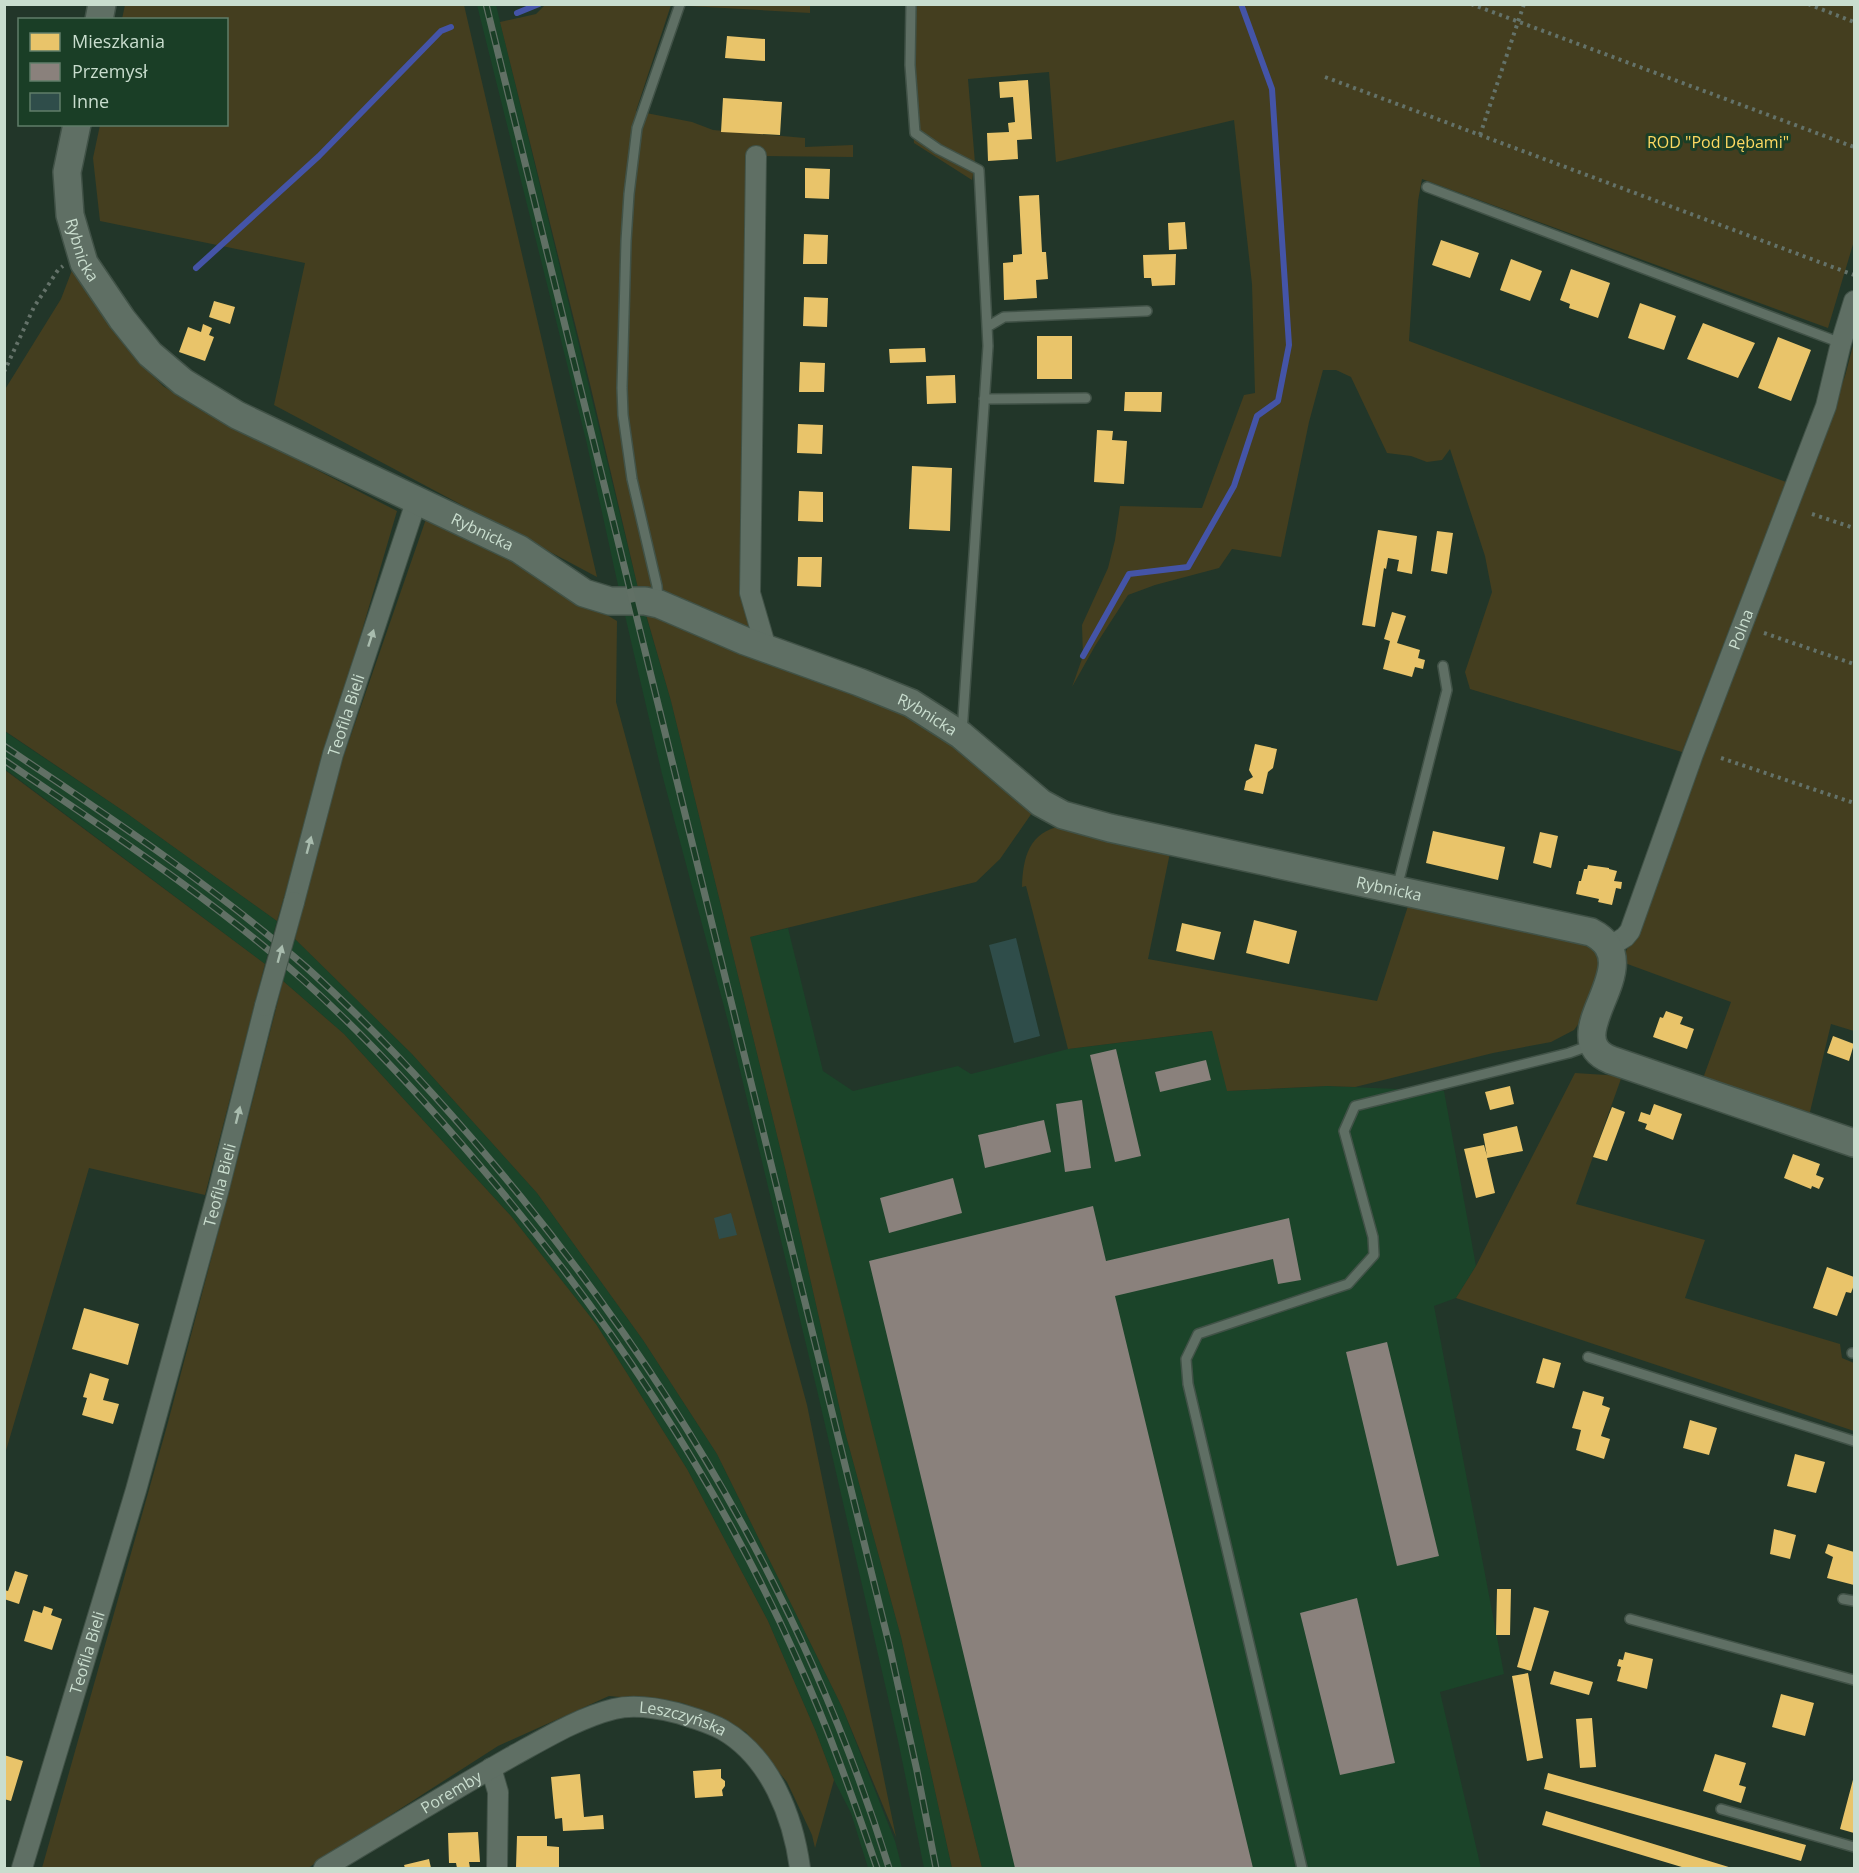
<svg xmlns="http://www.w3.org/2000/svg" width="1859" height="1873" font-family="'Open Sans',sans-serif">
<rect width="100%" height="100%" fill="#223629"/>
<!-- built -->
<path fill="#1b4429" d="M477,5H496L638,588L671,701L785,1168L845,1432L901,1637L952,1868H924L899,1745L817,1390L731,1033L662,774L620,594L586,440Z
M4,731L125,812L277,921L265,964L5,769Z
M788,928L823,1071L853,1091L958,1066L971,1074L1068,1049L1213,1031L1228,1091L1327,1086L1444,1091L1476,1266L1456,1298L1434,1306L1504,1674L1440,1692L1481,1868H982L749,937Z
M295,939L412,1054L537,1193L643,1340L717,1454L842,1707L895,1841L902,1868H868L851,1813L834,1780L816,1732L768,1621L687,1469L596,1324L511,1216L344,1034L283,981Z"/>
<!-- green -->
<path fill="#443e1f" d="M125,5H464L597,577L274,405L305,263L100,221L93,158L100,125L226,124V20L122,19Z
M545,5H810V13L671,5L636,111L692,122L713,130L805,138V147L853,145V157L756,156V633L638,588L590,384L500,22L536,14Z
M906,5H1854V241L1828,328L1422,179L1418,201L1409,341L1786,482L1682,752L1470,689L1465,672L1492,592L1485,556L1450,449L1442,460L1427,462L1411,456L1387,453L1351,377L1336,370H1323L1309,422L1281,557L1232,549L1219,568L1155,585L1128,595L1095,646L1072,687L1083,656L1082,625L1108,568L1115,540L1120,506L1202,508L1244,395L1255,393L1252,284L1234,120L1056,162L1049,72L968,79L975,163L972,180L914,143Z
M74,265L127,349L163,386L202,411L397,511L277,921L125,812L5,731L4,391L61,299Z
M1854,342V1031L1831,1024L1809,1116L1702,1081L1731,1002L1622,962L1808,476L1845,376Z
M426,519L511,558L617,621L616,702L807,1405L896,1837L842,1707L717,1454L643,1340L537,1193L412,1054L295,939L336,778Z
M645,611L920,718L1034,810L1000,859L976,882L750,937L982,1868H952L901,1637L845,1432L785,1168L671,701Z
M5,770L265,964L205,1195L89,1168L5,1454Z
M1062,826L1171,848L1148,959L1377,1001L1409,903L1580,936L1605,959L1587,1012L1574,1030L1551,1042L1493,1053L1355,1087L1327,1086L1227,1091L1212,1031L1068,1049L1026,886L1022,887C1023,857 1029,832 1062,826Z
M283,981L344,1034L511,1216L596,1324L687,1469L768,1621L816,1732L834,1780L815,1848L812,1835L787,1782L746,1732L683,1703L609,1696L498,1746L308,1868H42L167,1426L242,1142Z
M1575,1073L1622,1076L1576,1204L1705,1240L1685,1298L1840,1344L1842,1358L1854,1363V1431L1456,1298L1476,1266Z"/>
<!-- homes -->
<path fill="#e9c46a" d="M727,36L765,39V61L725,58Z
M1028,80L1032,139L1017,140L1018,159L988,161L987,133L1009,132L1008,123L1015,122L1013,97L1000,98L999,82Z
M723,98L782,102L780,135L721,132Z
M805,168L830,169L829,199L805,198Z
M1039,195L1042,252H1046L1048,279L1036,280L1037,298L1004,300L1003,263L1013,262V255L1022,254L1019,196Z
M1185,222L1187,249L1169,250L1168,223Z
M804,234L828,235L827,264H803Z
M1441,240L1479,253L1470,278L1432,265Z
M1176,254L1175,285L1152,286L1151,278H1144L1143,255Z
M1511,259L1542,271L1530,301L1500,290Z
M1571,269L1610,283L1598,318L1569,308L1570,304L1560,300Z
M804,297L828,298L827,327L803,326Z
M214,301L235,307L230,324L209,317Z
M1640,303L1676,316L1664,350L1628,338Z
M1703,323L1755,343L1738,378L1687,359Z
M203,324L212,328L209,335L214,337L205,361L179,352L188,327L201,332Z
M1037,336H1072V379H1037Z
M1778,337L1811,350L1791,401L1758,388Z
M925,348L926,362L890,363L889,349Z
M800,362L825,363L824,392H799Z
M955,375L956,403L927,404L926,376Z
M1125,392H1162L1161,412L1124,411Z
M798,424L823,425L822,454L797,453Z
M1097,430L1113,431L1112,440L1127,441L1124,484L1094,482Z
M912,466L952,468L950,531L909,529Z
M799,491L823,492V522L798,521Z
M1378,530L1417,536L1412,574L1397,571L1399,560L1388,558L1386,569L1384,568L1375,627L1362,625Z
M1437,531L1453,533L1447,574L1431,571Z
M798,557H822L821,587L797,586Z
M1392,612L1406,616L1397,643L1420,650L1418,658L1425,660L1423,669L1415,667L1412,677L1383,669L1390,641L1384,639Z
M1255,744L1277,749L1273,768L1268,772L1263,794L1244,790L1246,781L1253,777L1249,770Z
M1433,831L1505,847L1498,880L1426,863Z
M1540,832L1558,836L1551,868L1533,863Z
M1588,865L1609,868V869L1617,871L1614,881L1622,882L1621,889L1616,888L1612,905L1598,902L1599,899L1576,894L1579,881H1581L1584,869H1587Z
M1254,920L1297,931L1289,964L1246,953Z
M1182,923L1221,932L1214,960L1176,951Z
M1666,1011L1683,1017L1680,1024L1694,1029L1687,1049L1653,1037L1660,1017L1663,1018Z
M1833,1036L1854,1044L1849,1061L1827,1053Z
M1510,1086L1514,1104L1490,1110L1485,1092Z
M1654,1104L1682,1114L1673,1140L1645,1129L1647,1124L1638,1121L1641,1112L1650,1115Z
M1612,1107L1625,1112L1607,1161L1593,1157Z
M1517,1126L1523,1151L1487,1158L1495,1193L1476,1198L1464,1149L1484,1145L1487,1156L1483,1134Z
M1793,1154L1820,1164L1816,1175L1824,1178L1819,1189L1812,1186L1811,1189L1784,1178Z
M1827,1267L1854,1277V1285L1851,1293L1846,1292L1837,1316L1813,1308Z
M84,1308L139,1324L128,1365L72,1349Z
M1543,1358L1561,1363L1554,1388L1536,1383Z
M90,1373L109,1379L103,1400L119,1404L113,1424L82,1415L87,1398L83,1397Z
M1583,1391L1604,1397L1602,1405L1610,1408L1601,1436L1610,1439L1604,1459L1576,1450L1581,1430L1572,1428Z
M1690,1420L1717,1428L1709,1455L1683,1448Z
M1795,1454L1825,1462L1816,1493L1787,1486Z
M1774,1529L1796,1535L1790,1559L1770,1554Z
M1828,1544L1854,1552V1585L1827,1578L1833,1557L1825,1553Z
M15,1571L28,1575L19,1604L4,1599V1590L8,1591Z
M1497,1589H1511L1510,1635H1496Z
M44,1606L53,1609L51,1615L62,1619L52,1650L24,1641L33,1610L42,1613Z
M1534,1607L1549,1611L1531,1671L1517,1667Z
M1625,1652L1653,1659L1647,1689L1617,1681L1621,1667L1617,1666L1619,1659L1623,1660Z
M1554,1671L1593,1682L1589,1695L1550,1684Z
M1528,1673L1543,1758L1527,1761L1512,1676Z
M1781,1694L1814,1703L1805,1736L1772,1727Z
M1592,1718L1596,1767L1580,1768L1576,1719Z
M1715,1754L1746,1763L1739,1785L1746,1787L1741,1803L1703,1791Z
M4,1755L23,1761L11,1801L4,1799Z
M721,1769V1778L725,1781V1786L722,1790L723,1796L695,1798L693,1771Z
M1548,1773L1806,1845L1801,1861L1544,1789Z
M580,1774L584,1817L603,1815L604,1829L563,1831L562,1818L555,1819L551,1777Z
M1854,1776V1833L1840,1829Z
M1546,1811L1732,1868H1685L1542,1825Z
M478,1832L480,1862H469L470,1868H457L456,1863H449L448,1833Z
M517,1836H547V1846L559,1847V1868L516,1867Z
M429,1859L431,1868H405L404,1865Z"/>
<!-- industry -->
<path fill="#8a817c" d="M1116,1049L1141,1156L1115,1162L1090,1055Z
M1206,1060L1211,1080L1160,1092L1155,1072Z
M1082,1100L1091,1168L1065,1172L1056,1104Z
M1044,1120L1051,1152L985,1168L978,1135Z
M953,1178L962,1213L889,1233L880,1198Z
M1093,1206L1106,1261L1289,1218L1301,1280L1278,1284L1273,1259L1115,1296L1253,1868H1015L869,1261Z
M1387,1342L1439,1556L1397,1566L1346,1352Z
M1357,1598L1395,1763L1340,1775L1300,1613Z"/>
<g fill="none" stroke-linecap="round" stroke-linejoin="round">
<!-- stream -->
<path stroke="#4454a7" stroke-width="6" d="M517,13L539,4
M196,268L319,156L441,31L451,27
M1083,656L1129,574L1188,567L1234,486L1257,416L1278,401L1289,345L1272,89L1241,4"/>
</g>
<!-- building -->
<path fill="#2f4d4a" d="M1016,938L1040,1036L1014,1043L989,945Z
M731,1213L737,1235L719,1239L714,1218Z"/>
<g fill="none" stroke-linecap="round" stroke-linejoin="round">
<!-- lane casing -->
<g stroke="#415247" stroke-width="12">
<path id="lane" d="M911,4L910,65L915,133L938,149L979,170L988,346L962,733
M1427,187L1841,343
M987,327L1004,317L1147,311
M984,399L1086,398
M658,602L657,586L632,479L623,415L622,388L626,241L629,194L637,128L680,4
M1397,888L1447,690L1443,666
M1852,1353H1854
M1588,1357L1854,1441
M1843,1599L1854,1601
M1630,1619L1854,1680
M1721,1809L1854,1847
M1302,1868L1188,1384L1186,1359L1198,1334L1348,1284L1374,1255L1373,1237L1344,1131L1355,1106L1569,1053L1591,1045"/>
</g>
<!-- street casing -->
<g stroke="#415247" stroke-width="22">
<g id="street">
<path d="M756,156L750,593L766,648"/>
<path id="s1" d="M294,902L333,754L416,502"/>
<path id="s2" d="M1609,947L1625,937L1630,931L1693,754L1826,406L1841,343L1854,301"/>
<path d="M491,1768L498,1792L497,1868"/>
<path id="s3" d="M22,1868L136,1490L218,1192L265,1006"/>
<path id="s4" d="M324,1868C386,1831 448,1793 511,1757C544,1739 578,1718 614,1709C634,1704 657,1708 677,1713C693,1718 709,1722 723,1730C771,1758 793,1817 800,1868"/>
</g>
</g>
<!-- secondary casing -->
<g stroke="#415247" stroke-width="30">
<g id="secondary">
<path d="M99,20L102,4"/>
<path id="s5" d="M77,124L67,172L70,215L84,263L122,319L150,354L183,382L237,415L519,549L584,593L610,601H645L659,604L745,641L859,682L911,703L961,735L1041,803L1063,815L1110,828L1591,932C1654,964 1552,1036 1611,1060L1854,1143"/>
</g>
</g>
<!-- path -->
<path stroke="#647269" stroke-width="4" stroke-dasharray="3 4.5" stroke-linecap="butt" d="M1471,4L1854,147
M1808,4L1854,22
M1325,77L1854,275
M1480,135L1524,4
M4,372L34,307L58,270L63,266
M1812,514L1854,528
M1764,633L1854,664
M1721,758L1854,803"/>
<!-- lane -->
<use href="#lane" stroke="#5f6f64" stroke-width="9"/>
<!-- street -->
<use href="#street" stroke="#5f6f64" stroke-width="20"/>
<!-- secondary -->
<use href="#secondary" stroke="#5f6f64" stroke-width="27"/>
<!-- rail casing -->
<g stroke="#617065" stroke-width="7">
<path id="rail" d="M486,4L889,1644L917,1771L936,1868
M4,746C108,816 212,885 306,967C384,1037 455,1116 521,1197C685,1399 812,1620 889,1868
M4,760C106,830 210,897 302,979C368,1038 429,1105 486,1173C611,1321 718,1482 797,1659C828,1727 853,1798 877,1868"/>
</g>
<!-- rail -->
<use href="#rail" stroke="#1a3e26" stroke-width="4.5" stroke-dasharray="14" stroke-linecap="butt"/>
<!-- street-bridge casing -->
<g stroke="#415247" stroke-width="22" stroke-linecap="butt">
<path id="street-bridge" d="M265,1006L294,902"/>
</g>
<!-- street-bridge -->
<use href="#street-bridge" stroke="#5f6f64" stroke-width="20"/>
</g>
<!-- one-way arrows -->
<defs><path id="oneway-solid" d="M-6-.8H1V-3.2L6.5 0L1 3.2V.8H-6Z" transform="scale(1.5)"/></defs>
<g fill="#a9bcae">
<use href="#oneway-solid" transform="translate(371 638) rotate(-72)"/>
<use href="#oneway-solid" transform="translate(309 845) rotate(-75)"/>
<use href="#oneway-solid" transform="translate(280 954) rotate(-75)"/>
<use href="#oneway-solid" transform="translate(238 1115) rotate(-76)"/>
</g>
<g text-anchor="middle" stroke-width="6" stroke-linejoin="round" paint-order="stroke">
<!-- park labels -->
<g font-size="16" fill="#fdd962" stroke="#1a3e26">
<text x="1718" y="148">ROD "Pod Dębami"</text>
</g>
<!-- street labels -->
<g font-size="16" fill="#c9ddce" stroke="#1a3e26">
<text dy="6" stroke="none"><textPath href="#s5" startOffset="129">Rybnicka</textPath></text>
<text dy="6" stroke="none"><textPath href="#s5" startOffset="633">Rybnicka</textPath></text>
<text dy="6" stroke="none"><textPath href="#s2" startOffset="348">Polna</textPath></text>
<text dy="6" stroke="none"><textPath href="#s5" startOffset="1119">Rybnicka</textPath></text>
<text dy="6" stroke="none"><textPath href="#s1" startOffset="194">Teofila Bieli</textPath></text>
<text dy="6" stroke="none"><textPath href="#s5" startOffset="1623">Rybnicka</textPath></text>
<text dy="6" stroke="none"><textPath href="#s3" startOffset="711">Teofila Bieli</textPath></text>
<text dy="6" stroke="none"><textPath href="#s3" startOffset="225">Teofila Bieli</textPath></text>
<text dy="6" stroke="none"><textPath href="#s4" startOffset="402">Leszczyńska</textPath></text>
<text dy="6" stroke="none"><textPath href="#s4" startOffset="148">Poremby</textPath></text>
</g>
</g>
<!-- border -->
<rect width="1859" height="1873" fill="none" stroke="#c9ddce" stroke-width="12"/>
<!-- legend -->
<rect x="18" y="18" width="210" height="108" fill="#1a3e26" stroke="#607e69" stroke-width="1.5"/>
<rect x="30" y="33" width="30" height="18" fill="#e9c46a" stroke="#607e69" stroke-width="1.5"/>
<text x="72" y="48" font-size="18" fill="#c9ddce">Mieszkania</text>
<rect x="30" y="63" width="30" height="18" fill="#8a817c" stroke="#607e69" stroke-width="1.5"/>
<text x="72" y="78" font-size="18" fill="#c9ddce">Przemysł</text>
<rect x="30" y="93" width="30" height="18" fill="#2f4d4a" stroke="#607e69" stroke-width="1.5"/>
<text x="72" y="108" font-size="18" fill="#c9ddce">Inne</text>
</svg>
